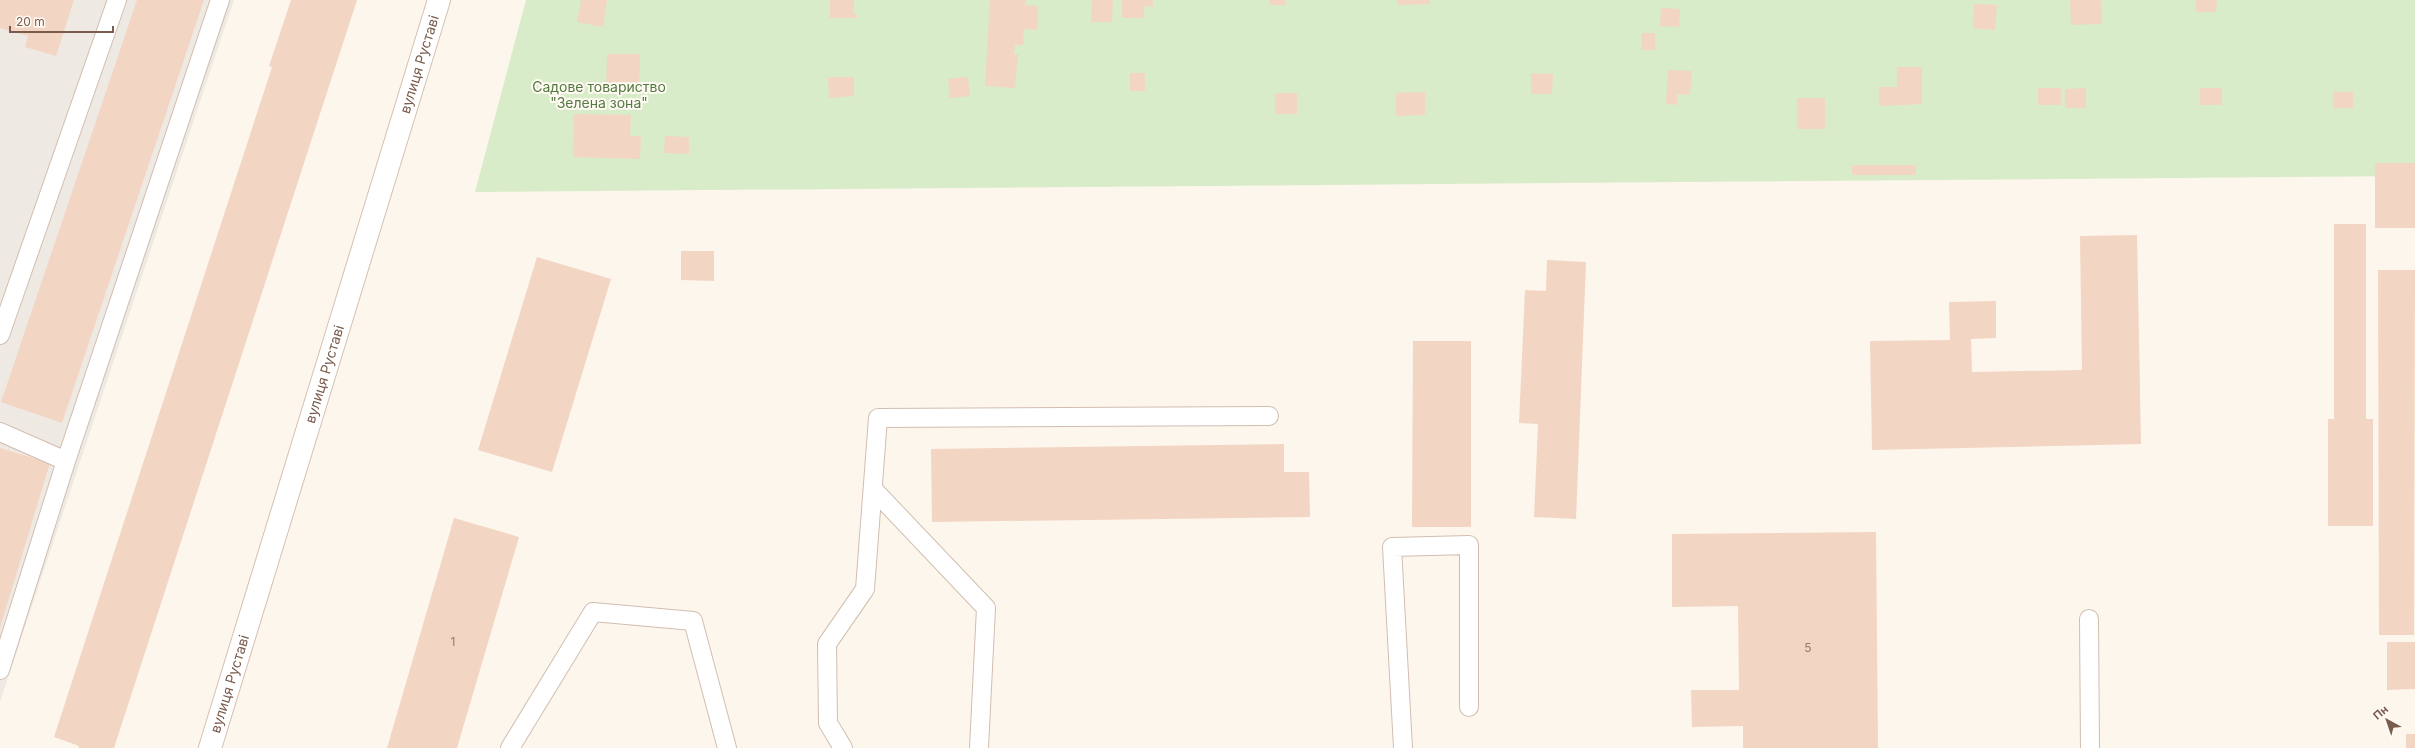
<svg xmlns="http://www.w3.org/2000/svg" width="2415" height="748" font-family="Inter,sans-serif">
<rect width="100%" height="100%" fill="#fdf6ec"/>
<!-- industrial -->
<path fill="#efe9e4" d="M0,0H234L0,702Z"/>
<!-- green -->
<path fill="#d8ecc9" d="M526,0H2415V176L475,192Z"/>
<!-- building -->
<path fill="#f3d5c3" d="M0,0H74L56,56L25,47L28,36L0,28Z
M137,0H204L62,423L1,402Z
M291,0H357L114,748H78L79,746L54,737L272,67L269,66Z
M581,0H607L603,27L577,22Z
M830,0H854V14H857V18H830Z
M990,0H1026L1025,5L1038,6L1037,30L1024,29L1023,45L1015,44L1014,54H1018L1015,88L985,86Z
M1092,0H1113L1112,22H1091Z
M1122,0H1153V7L1144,6V18H1122Z
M1270,0H1285V5H1270Z
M1397,0H1430V4L1397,5Z
M2070,0H2101L2102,24L2071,25Z
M2196,0H2217L2216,12H2196Z
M1974,4L1997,5L1995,30L1973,28Z
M1661,8L1680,9L1679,27L1660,26Z
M1642,33H1655V50H1641Z
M607,54H640L639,92H606Z
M1897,67H1922V104L1879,106V87H1897Z
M1668,70L1692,71L1690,95L1677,94V105L1666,104Z
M1130,73H1145V91H1130Z
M1531,73L1553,74L1552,94H1531Z
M828,77H854V96L829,98Z
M968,77L970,96L950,98L948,79Z
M2038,88H2061V105H2038Z
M2086,88V108H2065V89Z
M2200,88H2222V105H2200Z
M1425,92V115L1396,116V93Z
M2333,92H2353V108H2333Z
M1275,93H1297V114H1275Z
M1797,98H1825V129H1797Z
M574,114L631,115L630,136H641L640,159L573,157Z
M665,136L689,137V154L664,153Z
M2375,163H2415V228H2375Z
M1852,165H1916V175H1852Z
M2334,224H2366V419H2373V526H2328V419H2334Z
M2137,235L2141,444L1872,450L1870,341L1950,340L1949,302L1996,301V338L1971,339L1972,372L2082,370L2080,236Z
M681,251H714V281L681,280Z
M537,257L611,279L552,472L478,450Z
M1547,260L1586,262L1576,519L1534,517L1538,424L1519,423L1525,290L1546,291Z
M2378,270H2415L2414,635H2379Z
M1413,341H1471V527H1412Z
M1284,444V472H1309L1310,517L932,522L931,449Z
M0,448L50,463L0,628Z
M454,518L519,537L457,748H387Z
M1876,532L1878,748H1743V726L1692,727L1691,690H1739L1738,606L1672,607V534Z
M2387,642H2415V689L2387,690Z
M2406,734H2415V748H2406Z"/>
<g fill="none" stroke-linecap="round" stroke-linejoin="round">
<!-- lane casing -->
<g stroke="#d1beb0" stroke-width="20">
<path id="lane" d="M0,335L117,0
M0,432L66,461
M873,489L986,608L979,748
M2089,619L2090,748
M0,670L66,461L220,0
M510,748L593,612L693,621L727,748
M843,748L828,723L827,644L865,589L878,418L1269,416
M1403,748L1392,547L1469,545V707"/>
</g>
<!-- secondary casing -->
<g stroke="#d6c0b0" stroke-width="24">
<g id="secondary">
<path id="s1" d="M210,748L439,0"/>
</g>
</g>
<!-- lane -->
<use href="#lane" stroke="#fff" stroke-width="18"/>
<!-- secondary -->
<use href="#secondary" stroke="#fff" stroke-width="22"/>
</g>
<g text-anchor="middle" stroke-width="4" stroke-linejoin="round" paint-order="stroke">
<!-- number labels -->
<g font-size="12" fill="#987a6a">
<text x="453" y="646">1</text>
<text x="1808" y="652">5</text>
</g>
<!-- street labels -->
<g font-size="14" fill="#7a5c4d" stroke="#fffaf3">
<text dy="5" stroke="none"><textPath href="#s1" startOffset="715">вулиця Руставі</textPath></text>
<text dy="5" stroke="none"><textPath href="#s1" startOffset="391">вулиця Руставі</textPath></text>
<text dy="5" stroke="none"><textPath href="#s1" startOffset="67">вулиця Руставі</textPath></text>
</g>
<!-- park labels -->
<g font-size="14" fill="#537a41" stroke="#fffaf3">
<text x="599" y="92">Садове товариство<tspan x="599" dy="16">"Зелена зона"</tspan></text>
</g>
</g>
<!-- north arrow -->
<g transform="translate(2387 720) rotate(320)" stroke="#fffaf3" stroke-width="3" paint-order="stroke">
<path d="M0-3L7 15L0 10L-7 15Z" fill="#7a5c4d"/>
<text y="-6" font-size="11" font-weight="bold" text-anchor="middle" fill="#7a5c4d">Пн</text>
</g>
<!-- scale -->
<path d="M10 26v6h103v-6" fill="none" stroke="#7a5c4d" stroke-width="2"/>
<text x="16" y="26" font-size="12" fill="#7a5c4d" stroke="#fffaf3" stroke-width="3" paint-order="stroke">20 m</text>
</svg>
